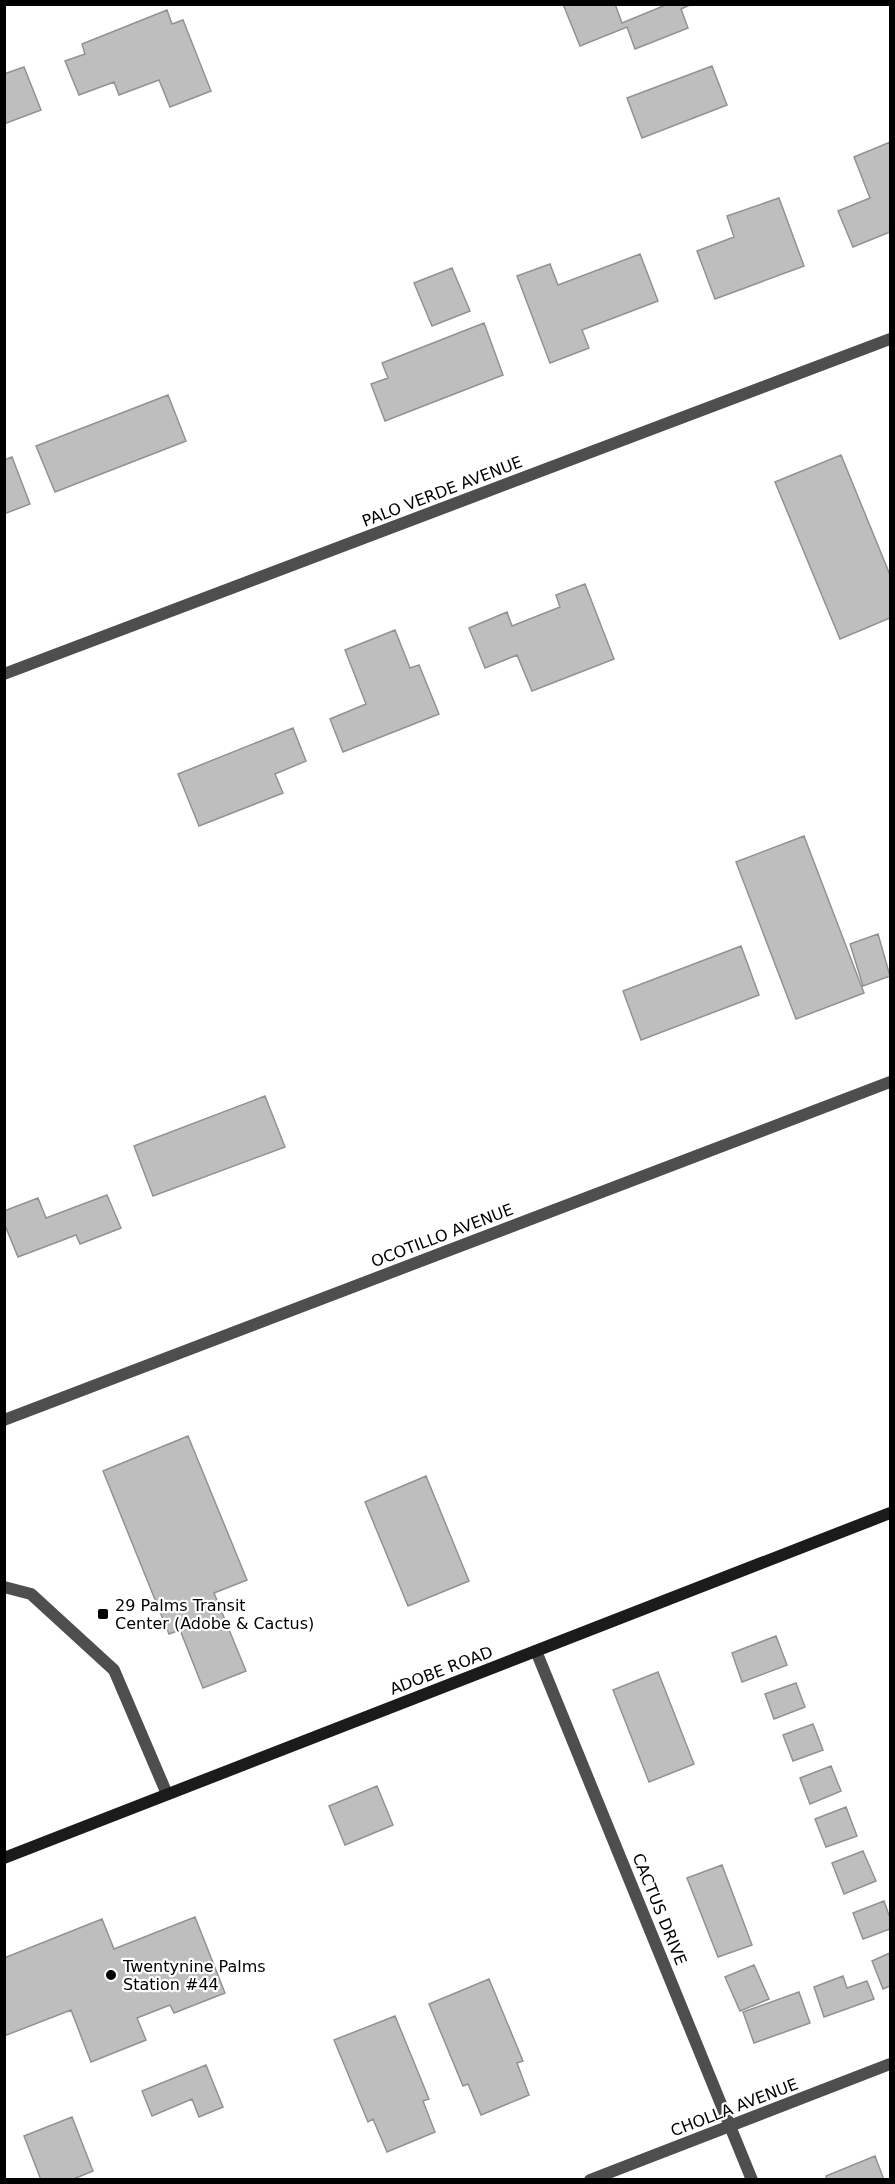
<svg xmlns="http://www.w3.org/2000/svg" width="895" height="2184" font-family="'DejaVu Sans',sans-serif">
<rect width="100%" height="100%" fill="#fff"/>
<!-- building -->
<path fill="#bebebe" stroke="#929292" stroke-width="1.5" d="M563,4H615L622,23L668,4H692L681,9L688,28L635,49L627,27L580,46Z
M167,10L172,24L183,20L211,91L170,107L159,80L119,95L114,82L79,95L65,61L85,54L82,44Z
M712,66L727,105L642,138L627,98Z
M24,67L41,110L4,124V74Z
M890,142V232L853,247L838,211L870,198L854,157Z
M779,198L804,266L715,299L697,251L734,237L727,216Z
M640,254L658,301L582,330L589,348L550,363L517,276L550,264L558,285Z
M452,268L470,311L432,326L414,283Z
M484,323L503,375L385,421L371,384L388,378L382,363Z
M168,395L186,441L55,492L36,446Z
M841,455L890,575V618L840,639L775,482Z
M12,457L30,504L4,514V460Z
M585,584L614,659L532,691L517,655L485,668L469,628L507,612L512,626L560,607L556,595Z
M395,630L410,668L419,665L439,714L343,752L330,719L366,704L345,650Z
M293,728L306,761L275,774L283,793L199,826L178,774Z
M804,836L864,993L796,1019L736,862Z
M878,934L890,976L863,986L850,944Z
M741,946L759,995L641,1040L623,991Z
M265,1096L285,1147L153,1196L134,1146Z
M107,1195L121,1228L80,1244L76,1235L18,1257L4,1223V1211L38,1198L46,1218Z
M188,1436L247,1580L214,1593L246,1671L203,1688L180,1630L169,1634L103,1471Z
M426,1476L469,1581L408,1606L365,1502Z
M776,1636L787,1665L742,1682L732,1653Z
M658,1672L694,1764L649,1782L613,1690Z
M796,1683L805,1707L774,1719L765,1694Z
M813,1724L823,1750L793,1761L783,1735Z
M831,1766L841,1791L810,1804L800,1778Z
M377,1786L393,1825L345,1845L329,1806Z
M846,1807L857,1836L826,1847L815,1819Z
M863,1851L876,1881L844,1894L832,1863Z
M722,1865L752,1945L718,1957L687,1878Z
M884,1901L890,1918V1929L863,1939L853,1913Z
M195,1917L225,1993L174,2013L170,2005L137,2018L146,2040L91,2062L71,2010L4,2036V1958L102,1919L114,1949Z
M890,1953V1986L883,1989L872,1961Z
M754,1965L769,1999L740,2011L725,1977Z
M843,1976L847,1988L867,1981L874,1999L824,2017L814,1987Z
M489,1979L523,2061L517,2063L529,2095L481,2115L468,2084L463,2086L429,2004Z
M799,1992L810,2023L754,2043L743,2012Z
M395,2016L429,2099L423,2101L435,2132L387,2152L373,2119L368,2122L334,2040Z
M206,2065L223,2107L199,2117L192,2099L152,2116L142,2091Z
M72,2117L93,2171L71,2180H41L24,2136Z
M875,2156L884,2180H827L826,2176Z"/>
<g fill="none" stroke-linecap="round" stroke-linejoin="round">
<!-- lane -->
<path stroke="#4e4e4e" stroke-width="12" d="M4,1587L31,1594L114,1670L167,1794"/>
<!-- street -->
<path stroke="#4e4e4e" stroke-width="12" d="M4,674L890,339
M4,1420L890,1082
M536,1651L752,2180
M590,2180L890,2064"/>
<!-- secondary -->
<path stroke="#1b1b1b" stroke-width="12" d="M4,1858L890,1513"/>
</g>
<!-- markers -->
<g fill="#000" stroke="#fff" stroke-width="2">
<rect x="97" y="1608" width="12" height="12" rx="3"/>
<circle cx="111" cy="1975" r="6"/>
</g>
<g text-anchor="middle" stroke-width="4.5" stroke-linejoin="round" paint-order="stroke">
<!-- street labels -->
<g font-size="16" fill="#000" stroke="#fff">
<text transform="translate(442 491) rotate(-21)" y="6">PALO VERDE AVENUE</text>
<text transform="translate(442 1235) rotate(-21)" y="6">OCOTILLO AVENUE</text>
<text transform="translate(441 1670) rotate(-21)" y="6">ADOBE ROAD</text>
<text transform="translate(660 1909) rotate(68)" y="6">CACTUS DRIVE</text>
<text transform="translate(734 2107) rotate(-21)" y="6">CHOLLA AVENUE</text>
</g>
<!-- poi labels -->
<g font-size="16" fill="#000" stroke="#fff" text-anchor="start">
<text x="115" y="1611">29 Palms Transit<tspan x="115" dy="18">Center (Adobe &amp; Cactus)</tspan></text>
<text x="123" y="1972">Twentynine Palms<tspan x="123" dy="18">Station #44</tspan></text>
</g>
</g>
<!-- border -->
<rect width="895" height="2184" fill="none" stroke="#000000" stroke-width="12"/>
</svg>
